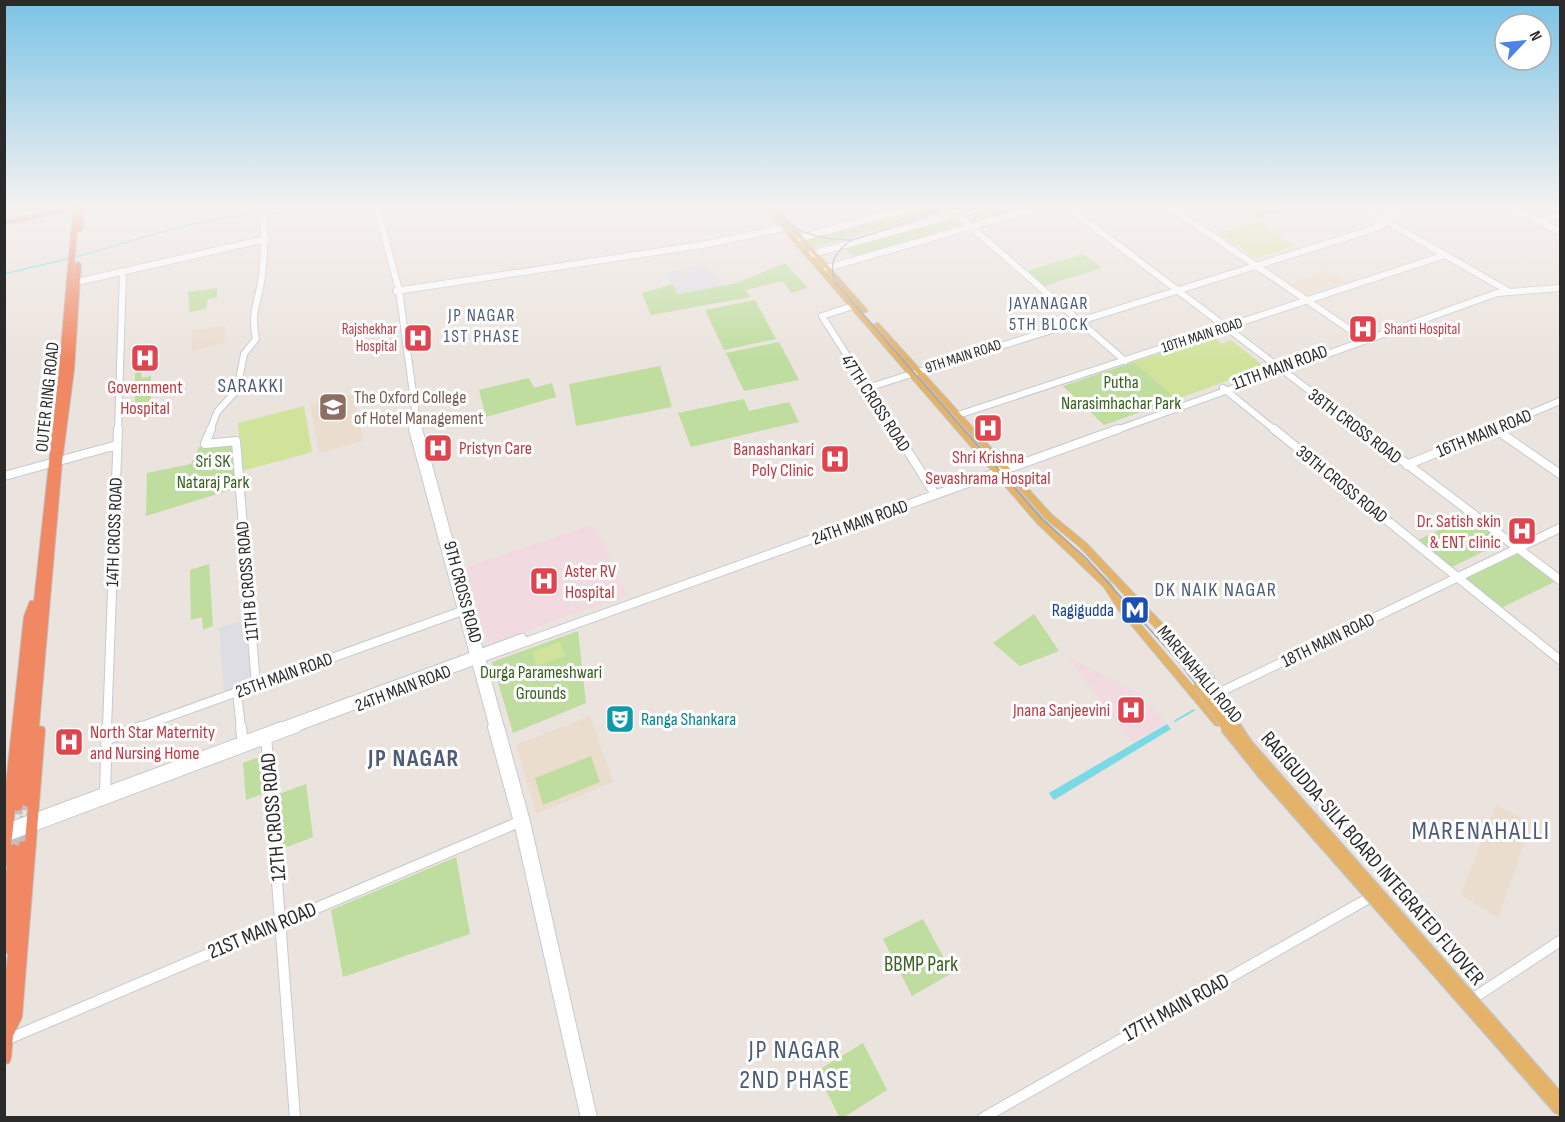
<svg xmlns="http://www.w3.org/2000/svg" width="1565" height="1122" font-family="'Sofia Sans Condensed',sans-serif">
<rect width="100%" height="100%" fill="#ebe3dd"/>
<!-- industrial -->
<path fill="#dedde4" d="M706,263L725,285L678,294L666,273Z
M247,619L253,682L224,692L219,628Z"/>
<!-- education -->
<path fill="#ebddce" d="M1327,271L1345,282L1307,295L1290,284Z
M226,325L224,343L192,351L191,331Z
M353,394L363,441L319,453L310,404Z
M590,716L613,782L536,814L516,745Z
M1496,804L1531,824L1498,918L1461,895Z"/>
<!-- medical -->
<path fill="#f1dbe0" d="M595,524L626,595L488,645L465,567Z
M1071,658L1139,693L1166,723L1132,742L1069,659Z"/>
<!-- green -->
<path fill="#bedd9e" d="M926,205H939L945,210L814,247L805,238Z
M1002,205H1040L974,224L965,216Z
M1237,205H1292L1295,207L1258,218Z
M953,218L963,227L854,257L845,248Z
M1083,254L1102,268L1044,286L1026,271Z
M785,263L808,288L791,293L783,281L746,290L750,297L651,315L642,293L673,284L678,294L737,283Z
M217,288V298L208,299L206,309L190,312L188,292Z
M755,300L776,339L724,350L705,310Z
M779,342L799,380L744,391L726,353Z
M1134,362L1177,399L1104,425L1063,386Z
M660,366L672,407L576,426L569,384Z
M141,371L142,378L151,376V412L141,414V409L135,410V373Z
M529,378L534,388L552,383L556,397L486,417L479,390Z
M744,399L749,411L789,402L799,422L691,447L678,413Z
M234,442L237,488L146,516L147,473L191,464L199,447Z
M1471,515L1505,541L1452,567L1418,540Z
M1519,552L1556,581L1501,608L1464,578Z
M209,564L213,626L203,630L202,617L191,620L190,570Z
M1034,614L1059,651L1020,666L993,643Z
M578,631L586,703L513,733L492,662Z
M262,756L265,793L246,800L243,763Z
M591,756L600,782L543,805L535,778Z
M306,784L313,837L279,850L274,796Z
M456,857L470,934L343,977L331,910Z
M923,919L952,973L912,996L883,939Z
M863,1043L887,1090L844,1117H839L817,1071Z"/>
<!-- pitch -->
<path fill="#d1e39b" d="M1256,222L1294,246L1256,258L1219,233Z
M1212,336L1222,344L1231,340L1265,367L1177,399L1134,362Z
M304,406L312,452L242,471L238,423Z
M560,642L565,656L536,666L532,652Z"/>
<!-- water -->
<path fill="#79d9e4" d="M1167,724L1171,729L1054,800L1049,793Z"/>
<g fill="none" stroke-linecap="round" stroke-linejoin="round">
<!-- stream -->
<path stroke="#79d9e4" stroke-width="1.5" d="M265,215L324,206L365,208
M75,257C137,241 196,217 260,214
M4,274L71,258
M1175,721L1194,710"/>
<!-- highway-tunnel -->
<path stroke="#c4beb9" stroke-width="12" stroke-dasharray="12 6" stroke-linecap="butt" d="M24,846L27,802
M14,850L17,806"/>
<!-- secondary-far2 casing -->
<g stroke="#c5cad2" stroke-width="8">
<path id="secondary-far2" d="M376,205L399,290L418,431
M946,205L1125,361
M1065,205L1363,431
M1167,205L1365,340
M1358,205L1508,291
M1508,205L1560,232
M1540,222L1560,215
M1379,223L1397,205
M800,238L921,205
M809,255L989,205
M827,268L1047,205
M77,282L266,239
M396,291L702,245L784,228
M853,306L822,316L895,431
M867,388L1370,230C1392,222 1389,218 1405,205
M1223,388L1276,431
M412,415L413,431
M958,415L1445,255
M1493,428L1497,431
M118,431L123,272
M210,431L217,412L237,390L244,354L256,339C250,310 259,302 262,275C265,251 264,229 263,205
M1114,431L1497,293L1560,288
M1489,431L1560,401"/>
</g>
<!-- secondary-far1 casing -->
<g stroke="#c5cad2" stroke-width="10">
<path id="secondary-far1" d="M211,429L205,444L236,441L256,685
M413,429L494,728
M418,429L500,728
M894,429L933,491
M1274,429L1560,660
M1361,429L1560,580
M1495,429L1560,474
M1407,465L1493,429
M4,476L117,445
M237,692L241,728
M1214,695L1560,528
M107,728L118,429
M137,728L462,611
M278,728L522,638
M294,728L481,658L1118,429"/>
</g>
<!-- secondary casing -->
<g stroke="#c5cad2" stroke-width="12">
<path id="secondary" d="M241,727L243,746
M493,727L519,822L586,1118
M499,727L525,822L592,1118
M266,736L295,1118
M107,739L141,727
M105,793L107,727
M4,830L282,727
M4,837L297,727
M1469,1001L1560,941
M6,1040L519,822
M983,1118L1369,898"/>
</g>
<!-- primary casing -->
<g stroke="#c3c3c3" stroke-width="2">
<path id="primary" d="M762,205H767L1043,519L1110,583L1124,605L1221,719L1223,722L1221,725L1218,726L1215,725L1118,609L1104,587L1037,523Z
M770,205H775L867,310V312H863Z
M877,323L879,324L1052,515L1086,543L1214,678L1225,699L1223,702L1220,703L1217,702L1208,684L1080,547L1046,519L875,326L874,325Z"/>
</g>
<!-- highway casing -->
<g stroke="#c3c3c3" stroke-width="2">
<path id="highway" d="M73,205H85L83,230L80,232L77,230L72,294L75,264L78,262L81,264L74,370L62,462L39,726L44,727L45,730L22,1017L13,1036L11,1058L9,1063L4,1064V986L8,953L4,954V885L7,866L4,867V802L24,616L30,601H34L59,371L73,210L4,225V221L73,207ZM23,805L28,807L25,841L20,842L18,846L14,844L11,845L15,810L17,811L21,810Z"/>
</g>
<!-- secondary-far2 -->
<use href="#secondary-far2" stroke="#fff" stroke-width="6"/>
<!-- secondary-far1 -->
<use href="#secondary-far1" stroke="#fff" stroke-width="8"/>
<!-- secondary -->
<use href="#secondary" stroke="#fff" stroke-width="10"/>
<!-- primary -->
<use href="#primary" fill="#e4b369" fill-rule="evenodd"/>
<!-- highway -->
<use href="#highway" fill="#f08863" fill-rule="evenodd"/>
<!-- rail-far1 -->
<path stroke="#a0a6b3" stroke-width="1.5" d="M767,205C790,231 817,240 851,240
M959,205L850,241C835,252 828,264 835,282L1042,519L1086,558L1180,663L1229,728
M950,216L988,205
M4,222L77,205"/>
<!-- rail -->
<path stroke="#a0a6b3" stroke-width="2" d="M1228,727L1262,771L1560,1108"/>
<!-- primary-bridge-far1 casing -->
<g stroke="#c3c3c3" stroke-width="10" stroke-linecap="butt">
<path id="primary-bridge-far1" d="M1205,683L1236,728
M1198,686L1227,728"/>
</g>
<!-- primary-bridge casing -->
<g stroke="#c3c3c3" stroke-width="14" stroke-linecap="butt">
<path id="primary-bridge" d="M1226,727L1263,773L1560,1110
M1235,727L1247,745L1560,1100"/>
</g>
<!-- primary-bridge-far1 -->
<use href="#primary-bridge-far1" stroke="#e4b369" stroke-width="8"/>
<!-- primary-bridge -->
<use href="#primary-bridge" stroke="#e4b369" stroke-width="11"/>
</g>
<!-- sky -->
<linearGradient id="sky" x2="0" y2="1"><stop stop-color="#7bc3e6"/><stop offset="0.57" stop-color="#f6f2f0"/><stop offset="1" stop-color="#f6f2f0" stop-opacity="0"/></linearGradient>
<rect width="1565" height="362" fill="url(#sky)"/>
<!-- icons -->
<defs>
<g id="hospital-square" transform="scale(1.5)"><rect x="-9" y="-9" width="18" height="18" rx="4" fill="#e0444e" stroke="#fff"/><path d="M-5-5h3v3.5h4V-5h3V5h-3V1.5h-4V5h-3Z" fill="#fff"/></g>
<g id="university-square" transform="scale(1.5)"><rect x="-9" y="-9" width="18" height="18" rx="4" fill="#8d6e63" stroke="#fff"/><path d="M0-5L7-2L0 1L-7-2ZM-4 1L0 2.5L4 1V4Q0 6-4 4Z" fill="#fff"/></g>
<g id="metro-square" transform="scale(1.5)"><rect x="-9" y="-9" width="18" height="18" rx="4" fill="#1a4fb4" stroke="#fff"/><path d="M-5.5 5V-5H-3L0 0L3-5H5.5V5H3V-.5L0 4L-3-.5V5Z" fill="#fff"/></g>
<g id="theatre-square" transform="scale(1.5)"><rect x="-9" y="-9" width="18" height="18" rx="4" fill="#0f9aa8" stroke="#fff"/><path d="M-5-5.5Q0-4 5-5.5V0Q5 5 0 6Q-5 5-5 0ZM-3.3-2.5H-1v1.5H-3.3ZM1-2.5H3.3v1.5H1ZM-2.8 1Q0 5.5 2.8 1Z" fill="#fff"/></g>
</defs>
<g fill-rule="evenodd">
<use href="#hospital-square" x="1363" y="329"/>
<use href="#hospital-square" x="418" y="338"/>
<use href="#hospital-square" x="145" y="358"/>
<use href="#university-square" x="333" y="407"/>
<use href="#hospital-square" x="988" y="428"/>
<use href="#hospital-square" x="438" y="448"/>
<use href="#hospital-square" x="835" y="459"/>
<use href="#hospital-square" x="1522" y="531"/>
<use href="#hospital-square" x="544" y="581"/>
<use href="#metro-square" x="1135" y="610"/>
<use href="#hospital-square" x="1131" y="710"/>
<use href="#theatre-square" x="620" y="719"/>
<use href="#hospital-square" x="69" y="742"/>
</g>
<g text-anchor="middle" stroke-width="6" stroke-linejoin="round" paint-order="stroke">
<!-- far-health labels -->
<g font-size="15" fill="#be3a42" stroke="#fff" text-anchor="end">
<text x="397" y="334">Rajshekhar<tspan x="397" dy="17">Hospital</tspan></text>
<text x="1384" y="334" text-anchor="start">Shanti Hospital</text>
</g>
<!-- far-street labels -->
<g font-size="15" fill="#2a2a2a" stroke="#fff">
<text transform="translate(1202 335) rotate(-18)" y="5">10TH MAIN ROAD</text>
<text transform="translate(963 356) rotate(-18)" y="5">9TH MAIN ROAD</text>
</g>
<!-- far-quarter labels -->
<g font-size="18" letter-spacing="1.5" fill="#4e5c77" stroke="#fff">
<text x="1049" y="309">JAYANAGAR<tspan x="1049" dy="21">5TH BLOCK</tspan></text>
<text x="482" y="321">JP NAGAR<tspan x="482" dy="21">1ST PHASE</tspan></text>
</g>
<!-- street labels -->
<g font-size="18" fill="#2a2a2a" stroke="#fff">
<text transform="translate(1280 367) rotate(-20)" y="6">11TH MAIN ROAD</text>
<text transform="translate(47 397) rotate(-84)" y="6">OUTER RING ROAD</text>
<text transform="translate(876 403) rotate(57)" y="6">47TH CROSS ROAD</text>
<text transform="translate(1355 426) rotate(37)" y="6">38TH CROSS ROAD</text>
<text transform="translate(1484 433) rotate(-22)" y="6">16TH MAIN ROAD</text>
<text transform="translate(1342 484) rotate(39)" y="6">39TH CROSS ROAD</text>
<text transform="translate(860 522) rotate(-20)" y="6">24TH MAIN ROAD</text>
<text transform="translate(114 532) rotate(-88)" y="6">14TH CROSS ROAD</text>
<text transform="translate(247 581) rotate(-95)" y="6">11TH B CROSS ROAD</text>
<text transform="translate(463 592) rotate(75)" y="6">9TH CROSS ROAD</text>
<text transform="translate(1328 640) rotate(-26)" y="6">18TH MAIN ROAD</text>
<text transform="translate(1200 674) rotate(50)" y="6">MARENAHALLI ROAD</text>
<text transform="translate(284 675) rotate(-20)" y="6">25TH MAIN ROAD</text>
<text transform="translate(403 688) rotate(-21)" y="6">24TH MAIN ROAD</text>
</g>
<!-- park labels -->
<g font-size="18" fill="#386120" stroke="#fff">
<text x="1121" y="388">Putha<tspan x="1121" dy="21">Narasimhachar Park</tspan></text>
<text x="213" y="467">Sri SK<tspan x="213" dy="21">Nataraj Park</tspan></text>
<text x="541" y="678">Durga Parameshwari<tspan x="541" dy="21">Grounds</tspan></text>
</g>
<!-- health labels -->
<g font-size="18" fill="#be3a42" stroke="#fff" text-anchor="start">
<text x="145" y="393" text-anchor="middle">Government<tspan x="145" dy="21">Hospital</tspan></text>
<text x="459" y="454">Pristyn Care</text>
<text x="814" y="455" text-anchor="end">Banashankari<tspan x="814" dy="21">Poly Clinic</tspan></text>
<text x="988" y="463" text-anchor="middle">Shri Krishna<tspan x="988" dy="21">Sevashrama Hospital</tspan></text>
<text x="1501" y="527" text-anchor="end">Dr. Satish skin<tspan x="1501" dy="21">&amp; ENT clinic</tspan></text>
<text x="565" y="577">Aster RV<tspan x="565" dy="21">Hospital</tspan></text>
<text x="1110" y="716" text-anchor="end">Jnana Sanjeevini</text>
<text x="90" y="738">North Star Maternity<tspan x="90" dy="21">and Nursing Home</tspan></text>
</g>
<!-- education labels -->
<g font-size="18" fill="#785e54" stroke="#fff" text-anchor="start">
<text x="354" y="403">The Oxford College<tspan x="354" dy="21">of Hotel Management</tspan></text>
</g>
<!-- transit labels -->
<g font-size="18" fill="#164399" stroke="#fff" text-anchor="end">
<text x="1114" y="616">Ragigudda</text>
</g>
<!-- culture labels -->
<g font-size="18" fill="#0d838f" stroke="#fff" text-anchor="start">
<text x="641" y="725">Ranga Shankara</text>
</g>
<!-- neighbourhood labels -->
<g font-size="20" letter-spacing="1.5" fill="#4e5c77" stroke="#fff">
<text x="251" y="392">SARAKKI</text>
<text x="1216" y="596">DK NAIK NAGAR</text>
</g>
<!-- near-street labels -->
<g font-size="21" fill="#2a2a2a" stroke="#fff">
<text transform="translate(273 817) rotate(-95)" y="7">12TH CROSS ROAD</text>
<text transform="translate(1373 858) rotate(49)" y="7">RAGIGUDDA-SILK BOARD INTEGRATED FLYOVER</text>
<text transform="translate(262 930) rotate(-23)" y="7">21ST MAIN ROAD</text>
<text transform="translate(1176 1007) rotate(-29)" y="7">17TH MAIN ROAD</text>
</g>
<!-- near-park labels -->
<g font-size="21" fill="#386120" stroke="#fff">
<text x="921" y="971">BBMP Park</text>
</g>
<!-- district labels -->
<g font-size="24" font-weight="bold" letter-spacing="1.5" fill="#4e5c77" stroke="#fff">
<text x="414" y="766">JP NAGAR</text>
</g>
<!-- near-quarter labels -->
<g font-size="26" letter-spacing="1.5" fill="#4e5c77" stroke="#fff">
<text x="1481" y="839">MARENAHALLI</text>
<text x="795" y="1058">JP NAGAR<tspan x="795" dy="30">2ND PHASE</tspan></text>
</g>
</g>
<!-- border -->
<rect width="1565" height="1122" fill="none" stroke="#2a2a2a" stroke-width="12"/>
<!-- north arrow -->
<g transform="translate(1523 42) rotate(64)"><circle r="28" fill="#ffffff" stroke="#aaaaaa" stroke-width="1.5"/>
<path d="M0-4.5L10 22L0 15L-10 22Z" fill="#4b83ea"/>
<text y="-9" font-size="16" font-weight="bold" text-anchor="middle" fill="#2a2a2a">N</text>
</g>
</svg>
